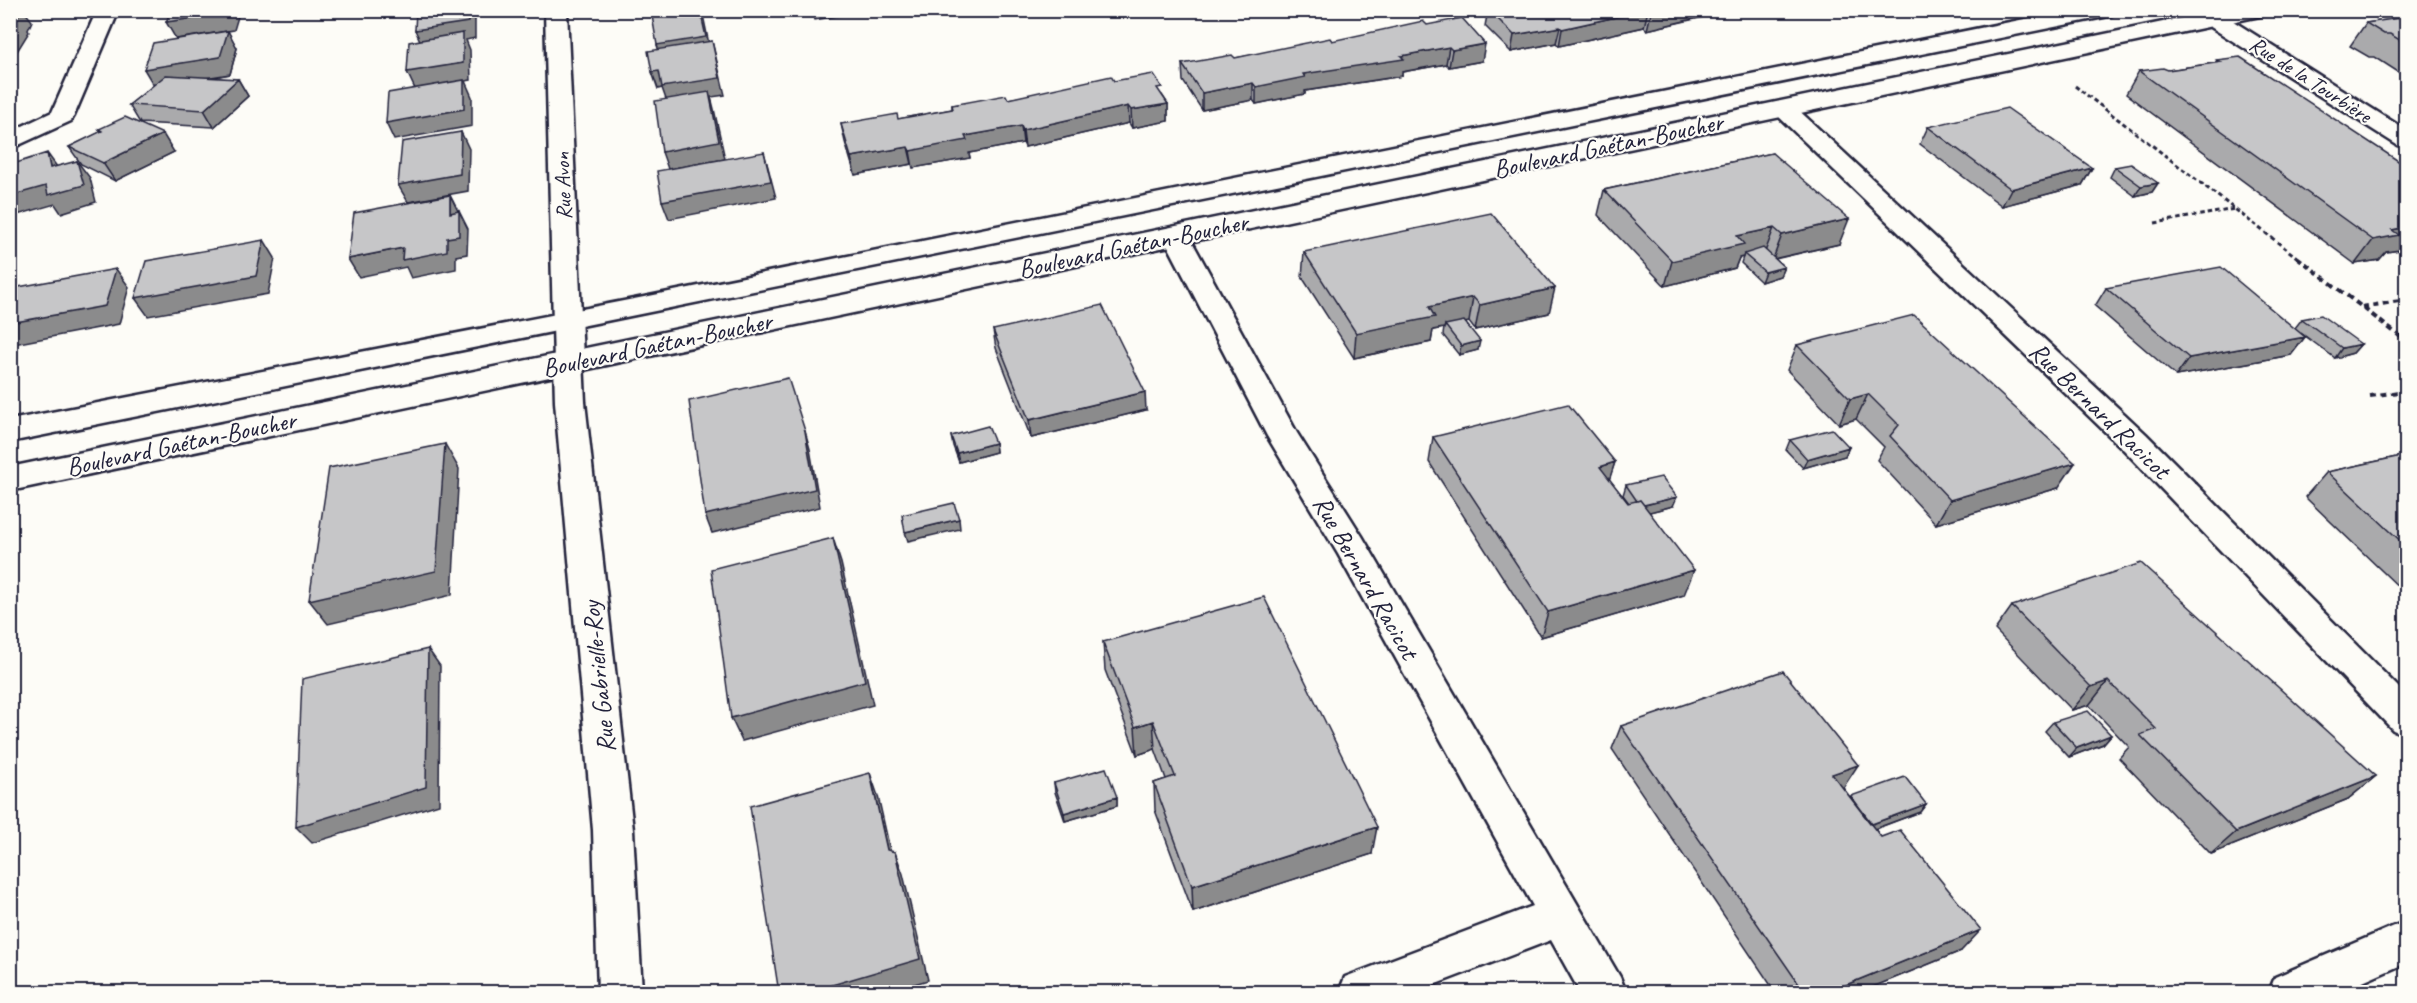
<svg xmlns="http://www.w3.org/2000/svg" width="2417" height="1003" font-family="Caveat,sans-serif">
<rect width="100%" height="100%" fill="#fdfcf7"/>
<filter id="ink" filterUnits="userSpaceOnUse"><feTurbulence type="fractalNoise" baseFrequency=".0167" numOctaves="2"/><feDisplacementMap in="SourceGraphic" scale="12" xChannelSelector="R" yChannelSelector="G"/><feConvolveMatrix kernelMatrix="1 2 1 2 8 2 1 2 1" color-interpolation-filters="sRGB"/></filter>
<g filter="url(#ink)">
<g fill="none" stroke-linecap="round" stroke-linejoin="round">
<!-- minor casing -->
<g stroke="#22223b" stroke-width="5">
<path id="minor" d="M97,10H119L74,116L71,121L10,149V132L52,112Z
M545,10H567L585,402L633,830L642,992H598L593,830L555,402Z
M2214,12L2222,14L2406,130V147L2397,145L2206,24L2203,19L2206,14Z
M1784,102L1792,104L2146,434L2406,695V735L2393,730L2124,450L1776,114L1772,109L1776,104Z
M1176,228L1186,230L1189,236L1297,433L1362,536L1620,977L1626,992H1580L1551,940L1415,992H1339L1345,977L1533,906L1338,554L1267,436L1163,236L1166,230Z
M2406,921V963L2340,992H2269L2275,977Z"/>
</g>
<!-- major casing -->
<g stroke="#22223b" stroke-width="5">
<path id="major" d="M2069,10H2115L2112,15L2104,17L10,442V420L639,298Z
M2221,10H2266L2263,15L2255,17L10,491V467Z"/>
</g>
<!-- path-far1 -->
<path stroke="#22223b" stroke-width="3" stroke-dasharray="4.5 3" stroke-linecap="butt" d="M2075,86L2298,258
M2155,223L2235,209"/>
<!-- path -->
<path stroke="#22223b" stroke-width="4" stroke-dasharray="6 4.5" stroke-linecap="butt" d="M2297,257L2406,341
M2362,307L2406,300
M2370,396L2406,391"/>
<!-- minor -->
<use href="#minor" fill="#fdfcf7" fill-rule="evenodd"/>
<!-- major -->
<use href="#major" fill="#fdfcf7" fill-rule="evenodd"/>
</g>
<!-- wall -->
<path fill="#aaaaac" stroke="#22223b" stroke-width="1.5" d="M1488,10H1751L1734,14L1730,11L1647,30L1644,27L1559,46L1556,43L1511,52L1485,26Z
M2406,17V77L2375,57H2369L2350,46L2366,23Z
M1427,25L1482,61L1449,67L1446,64L1402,72V76L1305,91V94L1256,104L1253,100L1202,110L1183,81L1182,64L1235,58Z
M228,31L237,48L230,74L209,78L238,79L248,96L214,127L140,123L129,105Z
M2217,60L2406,166V249L2386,252L2379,260L2355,264L2126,94L2139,71L2168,70L2215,63Z
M1114,81L1162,95L1168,104V121L1132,128L1129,123L1025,147L1023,143L969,153L970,158L913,168L912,164L855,175L845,142L841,124L898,119L952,109V105L1008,99Z
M1928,127L2092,168L2082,185L2002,206L1920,144Z
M99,129L174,152L115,181L81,164L69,147L101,132Z
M1772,153L1839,244L1775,259L1784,267L1780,276L1761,282L1741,263L1743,257L1739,258L1735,268L1665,286L1598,215L1604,190Z
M2115,167L2158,183L2152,192L2135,196L2110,177Z
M1304,252L1549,313L1475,330L1469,322L1465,323L1478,350L1459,355L1443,335L1444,328L1433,330L1431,342L1354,358L1302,277Z
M2106,288L2295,328L2302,319L2361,344L2353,353L2335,358L2301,333L2305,337L2291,355L2176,376L2095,306Z
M993,330L1146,410L1031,438L996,348Z
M1797,345L2058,488L1936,524L1877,460L1884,447L1856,419L1839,424L1787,370Z
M951,436L995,443L996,452L959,462L953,446Z
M1433,437L1615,462L1609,479L1628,503H1629L1623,495L1626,485L1673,506L1649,512L1684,595L1541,637L1429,462Z
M1790,440L1849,447L1845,456L1803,468L1786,450Z
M2406,455V594L2305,497L2327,472Z
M2012,606L2376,776L2348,799L2211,854L2119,758L2129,747L2089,705L2072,710L1995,630Z
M1103,642L1372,854L1193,912L1155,810L1154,783L1166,779L1155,749L1137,755L1105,670Z
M2053,722L2111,735L2103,744L2069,757L2045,731Z
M1621,726L1843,788L1850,797L1851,796L1926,804L1920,812L1875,829L1961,951L1858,993H1776L1612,749Z
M1054,783L1117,797V806L1065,821L1055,792Z"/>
<!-- shaded-wall -->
<path fill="#8b8b8c" stroke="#22223b" stroke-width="1.5" d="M10,10H38L25,12L32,21L28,30L29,32L16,53L10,54Z
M225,10H240L234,30L176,39L166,22Z
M468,10H475V38L466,40L470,50L471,80L465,81L472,97V126L394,140L386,123L415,89L407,72L423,47L415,30Z
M700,10H702L711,54L662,62L657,45Z
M812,10H874L815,20Z
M1648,10L1644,27L1559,46L1562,29Z
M1664,10H1730L1647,30L1651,13Z
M1735,10H1751L1734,14Z
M1560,27L1556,43L1511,52L1514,35Z
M228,31L237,48L230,74L154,86L144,69Z
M712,41L725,95L711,97L714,109L725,159L668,169L662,152L668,105L662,88L658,89L652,72Z
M1485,44L1482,61L1449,67L1452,50Z
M1449,47L1446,64L1402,72V76L1305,91V94L1256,104V87L1303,74Z
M238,79L248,96L214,127L204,110Z
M1253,83V100L1202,110V93Z
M1168,104V121L1132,128L1131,110Z
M1128,106L1129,123L1025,147L1023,130Z
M1021,126L1023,143L969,153L970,158L913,168L910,151L965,136Z
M461,132L469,149L468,191L408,202L398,185Z
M163,134L174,152L115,181L103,163Z
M908,147L912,164L855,175L851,157Z
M764,152L776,198L669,219L662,201Z
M47,153L60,171L50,168Z
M77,161L90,178L96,202L61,213L55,204L10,217V196Z
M2092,168L2082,185L2002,206L2011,189Z
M2158,183L2152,192L2135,196L2141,186Z
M450,195L459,213H450Z
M459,211L468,229L467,254L456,256V269L411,278L406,267L359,277L348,259L403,248L447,238Z
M1849,219L1839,244L1773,259L1782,235Z
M2406,227V249L2386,252L2379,260L2355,264L2373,240L2392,230Z
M1774,228L1765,252L1744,254L1743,257L1739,258L1735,268L1665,286L1672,261L1737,236Z
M264,240L275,258L268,294L148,316L135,298Z
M1784,267L1780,276L1761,282L1765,272Z
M116,269L129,287L119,324L14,344L10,340V323Z
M1555,288L1549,313L1475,330L1480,305Z
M1473,297L1469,322L1446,327L1445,325L1444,328L1433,330L1431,342L1354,358L1356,333L1429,307Z
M2305,337L2291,355L2176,376L2189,358Z
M1480,341L1478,350L1459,355L1461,346Z
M2361,344L2353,353L2335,358L2342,348Z
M1145,392L1146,410L1031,438L1029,420Z
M1868,394L1856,419L1839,424L1850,399Z
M805,431L810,449L820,507L712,533L705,515Z
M995,443L996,452L959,462L957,453Z
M445,444L459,469L452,595L328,624L309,600Z
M1849,447L1845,456L1803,468L1807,459Z
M1615,462L1607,487L1600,467Z
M2075,463L2058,488L1936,524L1950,500Z
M1677,497L1673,506L1638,515L1641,506Z
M959,519L960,529L908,541L905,532Z
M833,538L841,563L873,705L742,741L731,718Z
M1694,570L1684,595L1541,637L1548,612Z
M428,649L440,666L439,804L312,843L296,827Z
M2108,681L2089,705L2072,710L2091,687Z
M1153,721L1155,749L1137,755L1135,727Z
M2111,735L2103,744L2069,757L2077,748Z
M1858,765L1843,788L1817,797L1832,774Z
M870,773L878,796L895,872L887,850Z
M2376,776L2348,799L2211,854L2236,832Z
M1117,797V806L1065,821L1064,813Z
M1926,804L1920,812L1866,832L1872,824Z
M1377,827L1372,854L1193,912L1192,886Z
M895,852L903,874L928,980L884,993H805Z
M1981,930L1961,951L1858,993H1826Z"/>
<!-- building -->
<path fill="#c6c6c8" stroke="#22223b" stroke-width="1.5" d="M10,10H18L15,16H18L10,27Z
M171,10H225L224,14L166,22Z
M416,10H468V22L415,30Z
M651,10H700L706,37L657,45Z
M1489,10H1647L1562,29L1560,27L1514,35Z
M1648,10H1664L1651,13Z
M2406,17V44L2390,34H2384L2366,23Z
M1462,18L1485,44L1452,50L1449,47L1401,56L1404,59L1303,74L1305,77L1256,87L1253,83L1202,93L1182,64L1232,55L1235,58L1330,38L1332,41L1423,21L1427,25Z
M228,31L220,57L144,69L153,43Z
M463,33V63L407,72L409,42Z
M712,41L720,78L662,87L659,71L652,72L648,51Z
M2240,57L2406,166V227L2392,230L2399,235L2373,240L2139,71L2163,68L2168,70L2221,62L2217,60Z
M1153,74L1162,87L1157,88L1168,104L1131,110L1128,106L1023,130L1021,126L965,136L967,140L910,151L908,147L851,157L841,124L897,114L898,119L953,109L952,105L1006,95L1008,99L1111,76L1114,81Z
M166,75L238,79L204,110L129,105Z
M464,80V109L386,123L388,93Z
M709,92L719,141L662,152L655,101Z
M2007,108L2092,168L2011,189L1928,127Z
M125,117L163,134L103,163L69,147L102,131L99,129Z
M461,132L460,174L398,185L402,142Z
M764,152L771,181L662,201L657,171Z
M47,153L50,168L77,161L84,185L48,195L46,186L10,196V165Z
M1772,153L1849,219L1782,235L1774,228L1737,236L1744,244L1672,261L1604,190Z
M2131,164L2158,183L2141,186L2115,167Z
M450,195V213L459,211V236L447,238V251L402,260L403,248L348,259L354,213Z
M1491,213L1555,288L1480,305L1473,297L1429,307L1435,317L1356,333L1304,252Z
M264,240L256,276L135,298L146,261Z
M1763,248L1784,267L1765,272L1744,254Z
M2221,267L2305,337L2189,358L2106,288Z
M116,269L105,306L10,323V295L13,288Z
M1102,305L1145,392L1029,420L993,330Z
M1914,315L2075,463L1950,500L1890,436L1899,425L1868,394L1850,399L1797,345Z
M2321,315L2361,344L2342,348L2302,319Z
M1464,321L1480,341L1461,346L1445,325Z
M788,378L805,431L815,489L705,515L689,401Z
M1568,404L1615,462L1600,467L1628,503L1640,500L1694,570L1548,612L1433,437Z
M988,426L995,443L957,453L951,436Z
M1832,429L1849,447L1807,459L1790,440Z
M445,444L436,571L309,600L329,468Z
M2406,455V546L2327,472Z
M1661,477L1677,497L1644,505L1640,500L1637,501L1626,485Z
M954,503L959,519L905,532L902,515Z
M833,538L865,681L731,718L711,569Z
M2141,563L2376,776L2236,832L2140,735L2156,729L2108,681L2091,687L2012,606Z
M1264,597L1377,827L1192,886L1154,783L1175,776L1153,721L1135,727L1103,642Z
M428,649L426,787L296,827L302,679Z
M1783,671L1858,765L1832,774L1881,837L1900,830L1981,930L1826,993H1805L1621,726Z
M2088,711L2111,735L2077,748L2053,722Z
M1106,768L1117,797L1064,813L1054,783Z
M870,773L887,850L895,852L920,959L805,993H779L750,806Z
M1905,777L1926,804L1872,824L1851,796Z"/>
</g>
<g text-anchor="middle" stroke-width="4.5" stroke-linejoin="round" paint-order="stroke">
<!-- far-street labels -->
<g font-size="22" fill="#22223b" stroke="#fdfcf7">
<text transform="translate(2311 79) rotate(33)" y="8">Rue de la Tourbière</text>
<text transform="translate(562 186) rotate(-92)" y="8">Rue Avon</text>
</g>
<!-- street labels -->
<g font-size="26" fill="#22223b" stroke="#fdfcf7">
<text transform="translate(1608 145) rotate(-12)" y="9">Boulevard Gaétan-Boucher</text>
<text transform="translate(1133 245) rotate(-12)" y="9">Boulevard Gaétan-Boucher</text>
<text transform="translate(657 344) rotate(-12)" y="9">Boulevard Gaétan-Boucher</text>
<text transform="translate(2100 410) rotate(44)" y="9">Rue Bernard Racicot</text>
<text transform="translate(181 443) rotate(-12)" y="9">Boulevard Gaétan-Boucher</text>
<text transform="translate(1366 577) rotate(60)" y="9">Rue Bernard Racicot</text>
<text transform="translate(598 677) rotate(-96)" y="9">Rue Gabrielle-Roy</text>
</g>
</g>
<!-- margin -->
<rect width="2417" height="1003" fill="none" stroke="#fdfcf7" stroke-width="36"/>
<rect x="18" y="18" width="2381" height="967" fill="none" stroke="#22223b" stroke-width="2" filter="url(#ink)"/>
</svg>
